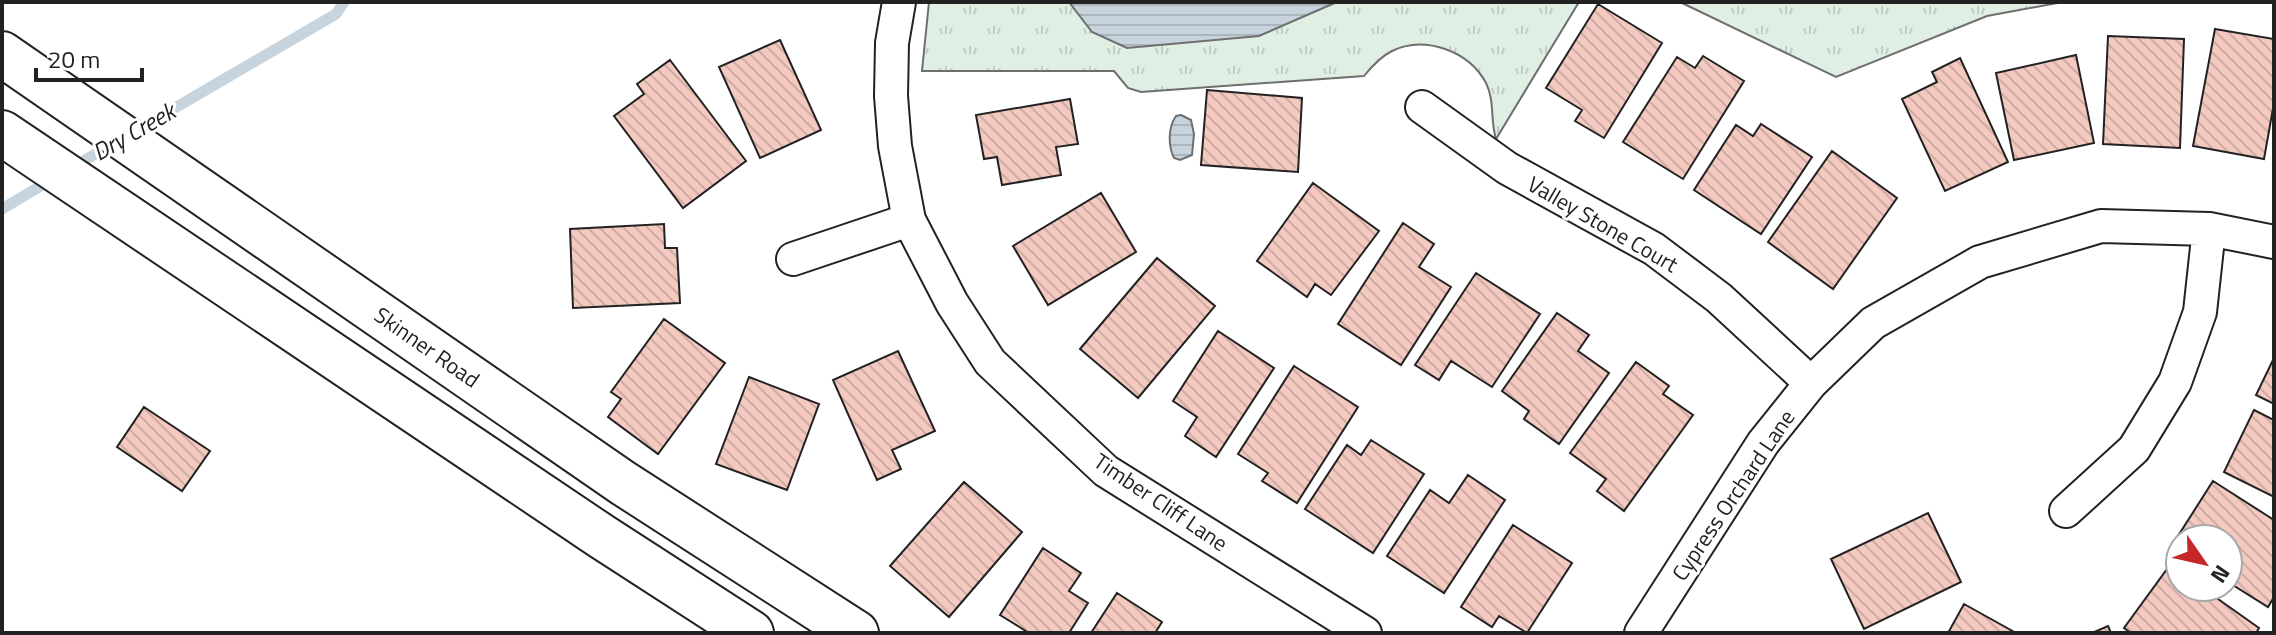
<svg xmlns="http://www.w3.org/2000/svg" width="2276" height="635" font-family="'Titillium Web',sans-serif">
<defs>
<pattern id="grass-tufts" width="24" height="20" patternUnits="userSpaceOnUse" patternTransform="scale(2)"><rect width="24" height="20" fill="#e0efe3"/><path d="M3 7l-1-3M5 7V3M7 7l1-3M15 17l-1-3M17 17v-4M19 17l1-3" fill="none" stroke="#c0cdc2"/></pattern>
<pattern id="water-rules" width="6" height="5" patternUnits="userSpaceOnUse" patternTransform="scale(2)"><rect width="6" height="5" fill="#c7d3dd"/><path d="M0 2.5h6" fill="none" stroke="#abb5bd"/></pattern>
<pattern id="building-back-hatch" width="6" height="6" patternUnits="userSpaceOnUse" patternTransform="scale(2)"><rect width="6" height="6" fill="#f3c9c0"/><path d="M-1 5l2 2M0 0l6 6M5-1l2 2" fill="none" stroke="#d0aca5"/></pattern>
</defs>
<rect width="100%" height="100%" fill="#fff"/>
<!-- grass -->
<path fill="url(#grass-tufts)" stroke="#6f6f6f" stroke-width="2" d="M929,2H1579L1496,139C1490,120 1495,101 1486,83C1469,51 1425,35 1392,51C1380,57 1372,66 1364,76L1141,92L1128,88L1114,71H922Z
M1680,2H2063L1987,16L1836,77Z"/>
<!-- water -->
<path fill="url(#water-rules)" stroke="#6f6f6f" stroke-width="2" d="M1069,2H1337L1259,36L1127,48L1092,32Z
M1181,115L1191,120L1194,134L1192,155L1180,160L1174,158C1168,146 1168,127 1176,116Z"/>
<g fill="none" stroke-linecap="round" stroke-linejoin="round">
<!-- stream -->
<path stroke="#c7d3dd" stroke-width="11" d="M132,133L336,14L344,2
M73,167L113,144
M2,209L54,178"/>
</g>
<!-- building -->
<path fill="url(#building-back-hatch)" stroke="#222" stroke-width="2" d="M1598,4L1662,43L1604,138L1575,121L1582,110L1546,88Z
M2215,29L2274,39V103L2264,159L2193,146Z
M2108,36L2184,39L2180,148L2103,144Z
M780,40L821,130L760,158L719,67Z
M2076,55L2094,143L2014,160L1996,73Z
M1703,56L1744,81L1683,179L1623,142L1677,57L1695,68Z
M1960,58L2008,162L1945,191L1902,99L1937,82L1932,72Z
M670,60L746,161L683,208L614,116L644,94L637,84Z
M1207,90L1302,98L1298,172L1201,165Z
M1070,99L1078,144L1056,147L1061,175L1002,185L997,157L984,159L976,115Z
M1761,124L1812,157L1761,234L1694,190L1736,125L1753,136Z
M1832,151L1897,198L1833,289L1768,242Z
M1313,183L1379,231L1331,295L1315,284L1307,297L1257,261Z
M1101,193L1136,252L1048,305L1013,246Z
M1403,223L1434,244L1419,267L1451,287L1401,365L1338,324Z
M664,224L665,248H677L680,303L573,308L570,229Z
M1157,258L1215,306L1138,398L1080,349Z
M1476,273L1540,314L1492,387L1451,361L1439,380L1415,365Z
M1557,313L1589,335L1578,351L1609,373L1559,444L1524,419L1529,411L1502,391Z
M664,319L725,363L658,454L608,417L621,399L611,392Z
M1218,331L1274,368L1216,457L1185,436L1197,417L1173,401Z
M898,351L935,431L892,450L901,469L877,480L833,380Z
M2274,358V404L2256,395Z
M1636,362L1669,386L1663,394L1693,415L1624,511L1597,491L1606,479L1570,453Z
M1294,366L1358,407L1297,503L1262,481L1268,473L1238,454Z
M749,377L819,404L787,490L716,464Z
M144,407L210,451L182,491L117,447Z
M2254,410L2274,420V497L2224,472Z
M1371,440L1424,474L1373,553L1305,509L1347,445L1361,455Z
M1468,475L1505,500L1444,593L1387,556L1430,490L1449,503Z
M2213,481L2274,520V597L2268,607L2228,582V539H2180V552L2171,547Z
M964,482L1022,532L949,617L890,566Z
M1928,513L1961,582L1864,629L1831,559Z
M1513,525L1572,563L1527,633L1499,616L1492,627L1461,607Z
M1043,548L1081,573L1069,591L1088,603L1069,633H1029L1000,615Z
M2170,565L2180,572V587H2201L2259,628L2256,633H2131L2124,628Z
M1117,593L1162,622L1155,633H1091Z
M1964,604L2016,633H1948Z
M2108,626L2111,633H2092Z"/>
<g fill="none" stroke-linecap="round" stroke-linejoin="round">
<!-- street casing -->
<g stroke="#222" stroke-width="36">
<path id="street" d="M899,2L892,43L891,96L895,146L909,220L952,303L990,362L1106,471L1365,633
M1422,107L1507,168L1654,249L1719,298L1811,383
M793,259L909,220
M2066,511L2134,449L2175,382L2200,312L2209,229
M1641,633L1763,443L1811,383L1873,323L1980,262L2101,226L2209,229L2274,242"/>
</g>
<!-- secondary casing -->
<g stroke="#222" stroke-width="48">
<path id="secondary" d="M2,54L623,483L856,633
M2,133L601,536L751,633"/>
</g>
<!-- street -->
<use href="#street" stroke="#fff" stroke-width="32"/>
<!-- secondary -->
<use href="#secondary" stroke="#fff" stroke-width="44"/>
</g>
<g text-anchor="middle" stroke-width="6" stroke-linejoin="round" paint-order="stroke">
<!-- street labels -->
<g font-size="22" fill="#222" stroke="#fff">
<text transform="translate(1603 224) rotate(30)" y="8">Valley Stone Court</text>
<text transform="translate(427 347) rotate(35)" y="8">Skinner Road</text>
<text transform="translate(1733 495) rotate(-56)" y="8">Cypress Orchard Lane</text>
<text transform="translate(1161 502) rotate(34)" y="8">Timber Cliff Lane</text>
</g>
<!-- water labels -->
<g font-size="24" font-style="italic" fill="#222" stroke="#fff">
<text transform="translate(134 132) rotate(-30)" y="8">Dry Creek</text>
</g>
</g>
<!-- border -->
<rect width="2276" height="635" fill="none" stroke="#222222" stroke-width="8"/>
<!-- north arrow -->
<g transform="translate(2204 563) rotate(124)"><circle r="38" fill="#ffffff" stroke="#a7a7a7" stroke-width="2"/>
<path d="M0-6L14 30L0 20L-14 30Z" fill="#c62828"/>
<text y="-12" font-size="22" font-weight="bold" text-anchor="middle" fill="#222222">N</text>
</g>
<!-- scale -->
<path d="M36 68v12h106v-12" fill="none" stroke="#222222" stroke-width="4"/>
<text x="48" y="68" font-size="24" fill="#222222" stroke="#ffffff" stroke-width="6" paint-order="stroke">20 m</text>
</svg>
